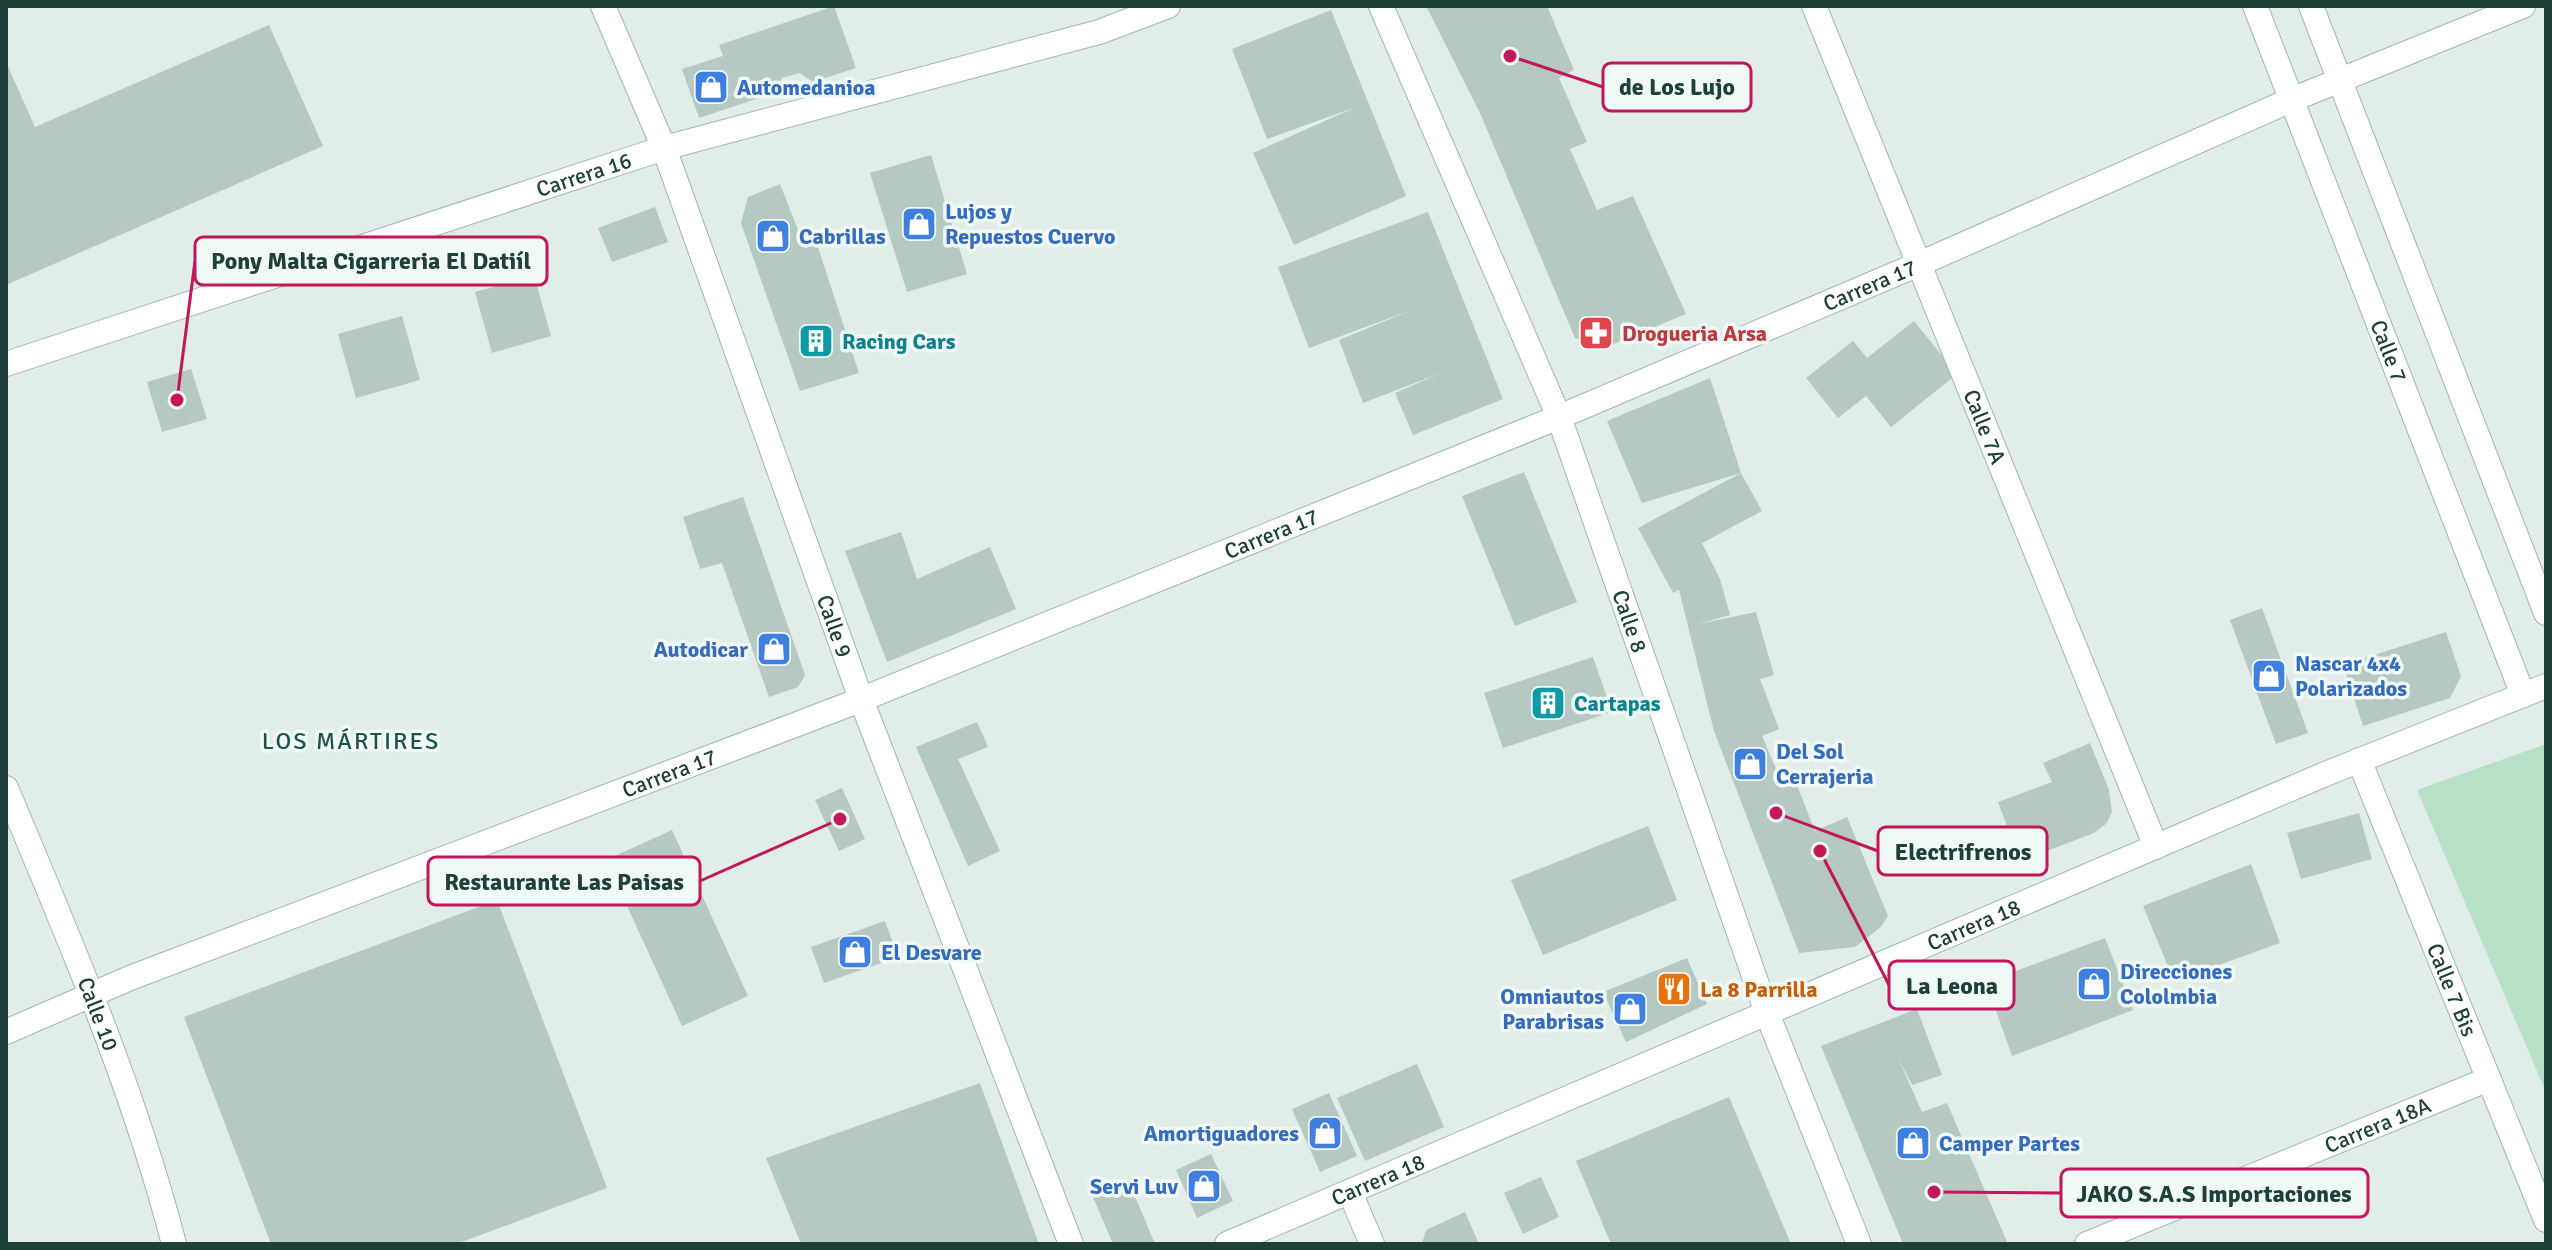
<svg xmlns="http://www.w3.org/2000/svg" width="2552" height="1250" font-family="Signika,sans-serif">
<rect width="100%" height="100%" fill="#e0ede8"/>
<!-- green -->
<path fill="#b6e1c6" d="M2546,744V1092L2417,790Z"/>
<!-- building -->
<path fill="#b5c8c2" d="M834,6L856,68L813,82L800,73L782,78L777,92L699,118L682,69L723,56L719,45Z
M1426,6H1547L1574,70L1559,78L1587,142L1570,149L1597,210L1633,196L1686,314L1606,347L1575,338L1480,113Z
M1331,10L1406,196L1294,245L1253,153L1356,107L1267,139L1232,49Z
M269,25L323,146L6,285V62L35,127Z
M931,155L967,274L907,292L870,173Z
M780,184L805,248L817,244L859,373L800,391L741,223L748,197Z
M655,207L668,242L612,262L598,228Z
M1428,212L1503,399L1413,435L1395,393L1441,373L1363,403L1339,340L1414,309L1309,348L1278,267Z
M534,275L551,336L492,353L475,292Z
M402,316L420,380L356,398L338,334Z
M1914,321L1957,374L1891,427L1866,396L1838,418L1806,378L1853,341L1867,358Z
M191,369L207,419L162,432L147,382Z
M1710,378L1741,473L1642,503L1607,421Z
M1524,472L1577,602L1515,626L1462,496Z
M1741,473L1762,511L1702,543L1720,579L1730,615L1698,624L1756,612L1774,675L1760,679L1779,729L1762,736L1780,778L1793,775L1815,831L1847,817L1888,916L1881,927L1855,947L1799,953L1714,731L1679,590L1673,593L1638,528Z
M743,497L805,675L798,687L769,697L722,563L700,569L683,517Z
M901,532L917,579L990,547L1016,609L887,662L845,551Z
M2262,608L2308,733L2276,744L2230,620Z
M2446,632L2461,676L2450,698L2363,726L2343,665Z
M1593,657L1612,712L1503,748L1484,693Z
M977,722L988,747L958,759L1000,851L968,866L916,747Z
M2090,743L2109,790L2112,812L2107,823L2094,833L2020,861L1998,802L2052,782L2043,763Z
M842,788L865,839L839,851L815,800Z
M2359,813L2372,859L2301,879L2287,833Z
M1648,826L1677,900L1543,955L1511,880Z
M672,830L748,996L682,1026L606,860Z
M2251,864L2280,943L2174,981L2143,906Z
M497,900L607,1188L456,1244H271L184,1017Z
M885,921L898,957L824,983L811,947Z
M2105,938L2133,1010L2012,1056L1986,982Z
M1687,958L1707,1004L1626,1042L1603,992Z
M1917,1009L1942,1075L1912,1085L1898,1058L1922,1112L1947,1103L2008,1244H1903L1821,1046Z
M1417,1064L1444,1127L1365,1161L1337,1098Z
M980,1083L1039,1244H801L766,1158Z
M1329,1093L1357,1156L1320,1172L1292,1109Z
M1729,1097L1791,1244H1611L1576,1161Z
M1211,1154L1233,1201L1197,1218L1176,1170Z
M1541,1177L1559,1217L1523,1234L1504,1193Z
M1129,1182L1155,1244H1113L1093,1197Z
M1465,1212L1479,1244H1422L1426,1230Z"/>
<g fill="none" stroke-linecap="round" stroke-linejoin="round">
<!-- minor casing -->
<g stroke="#a2b6b0" stroke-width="26">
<g id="minor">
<path id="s1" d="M603,6L664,148L861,699L1071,1244"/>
<path id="s2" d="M1381,6L1559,417L1767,1013L1859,1244"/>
<path id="s3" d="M1814,6L2156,847"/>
<path id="s4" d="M2255,6L2523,695"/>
<path d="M2311,6L2546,613"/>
<path id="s5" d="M6,364L664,148L1099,32L1168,6"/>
<path id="s6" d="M2359,760L2546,1220"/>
<path id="s7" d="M6,788C69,938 133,1086 174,1244"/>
<path id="s8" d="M6,1032L130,978L850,704L1559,417L1919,264L2291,100L2523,6"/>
<path d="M1350,1192L1372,1244"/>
<path id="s9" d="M1227,1244L2323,775L2546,686"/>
<path id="s10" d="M2087,1244L2489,1079"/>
</g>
</g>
<!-- minor -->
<use href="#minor" stroke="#fff" stroke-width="24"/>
</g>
<!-- icons -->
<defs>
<g id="shop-square" transform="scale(1.8)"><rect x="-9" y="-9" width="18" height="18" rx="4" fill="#3f7fe0" stroke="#f1f9f6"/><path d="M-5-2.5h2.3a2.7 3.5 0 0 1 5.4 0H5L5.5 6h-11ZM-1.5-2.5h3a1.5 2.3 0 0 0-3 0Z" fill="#fff"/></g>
<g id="pharmacy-square" transform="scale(1.8)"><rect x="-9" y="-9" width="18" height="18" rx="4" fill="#e0444e" stroke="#f1f9f6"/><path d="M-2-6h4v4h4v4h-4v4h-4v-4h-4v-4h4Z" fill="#fff"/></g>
<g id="building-square" transform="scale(1.8)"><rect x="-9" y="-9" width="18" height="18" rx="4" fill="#0f9aa8" stroke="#f1f9f6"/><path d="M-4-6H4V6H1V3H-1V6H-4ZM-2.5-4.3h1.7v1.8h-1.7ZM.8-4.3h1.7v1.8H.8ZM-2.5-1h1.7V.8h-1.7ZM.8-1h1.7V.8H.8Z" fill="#fff"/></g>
<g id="restaurant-square" transform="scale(1.8)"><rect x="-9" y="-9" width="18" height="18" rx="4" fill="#e8710a" stroke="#f1f9f6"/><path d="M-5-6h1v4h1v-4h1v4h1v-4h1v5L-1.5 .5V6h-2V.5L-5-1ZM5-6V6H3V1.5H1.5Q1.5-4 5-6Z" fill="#fff"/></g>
</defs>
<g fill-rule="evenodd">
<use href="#shop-square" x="711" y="87"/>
<use href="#shop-square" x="919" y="224"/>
<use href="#shop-square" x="773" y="236"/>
<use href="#pharmacy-square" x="1596" y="333"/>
<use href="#building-square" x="816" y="341"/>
<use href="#shop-square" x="774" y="649"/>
<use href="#shop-square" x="2269" y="676"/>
<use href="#building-square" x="1548" y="703"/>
<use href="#shop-square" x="1750" y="764"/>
<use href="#shop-square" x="855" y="952"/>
<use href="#shop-square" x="2094" y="984"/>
<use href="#restaurant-square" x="1674" y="989"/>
<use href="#shop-square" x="1630" y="1009"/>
<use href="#shop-square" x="1325" y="1133"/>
<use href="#shop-square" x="1913" y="1143"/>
<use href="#shop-square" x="1204" y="1186"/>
</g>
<g text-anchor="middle" stroke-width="7" stroke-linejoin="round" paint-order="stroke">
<!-- shop labels -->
<g font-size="22" font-weight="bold" fill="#366cbe" stroke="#f1f9f6" text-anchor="start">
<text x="737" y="95">Automedanioa</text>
<text x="945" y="219">Lujos y<tspan x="945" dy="25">Repuestos Cuervo</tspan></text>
<text x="799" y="244">Cabrillas</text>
<text x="748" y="657" text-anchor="end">Autodicar</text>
<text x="2295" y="671">Nascar 4x4<tspan x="2295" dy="25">Polarizados</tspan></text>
<text x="1776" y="759">Del Sol<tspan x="1776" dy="25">Cerrajeria</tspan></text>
<text x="881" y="960">El Desvare</text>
<text x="2120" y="979">Direcciones<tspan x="2120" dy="25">Cololmbia</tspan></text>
<text x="1604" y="1004" text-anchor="end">Omniautos<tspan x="1604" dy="25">Parabrisas</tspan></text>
<text x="1299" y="1141" text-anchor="end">Amortiguadores</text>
<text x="1939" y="1151">Camper Partes</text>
<text x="1178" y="1194" text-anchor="end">Servi Luv</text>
</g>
<!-- street labels -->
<g font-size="22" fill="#1f403a" stroke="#f1f9f6">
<text dy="8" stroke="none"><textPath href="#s5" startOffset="608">Carrera 16</textPath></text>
<text dy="8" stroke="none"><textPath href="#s8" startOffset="2008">Carrera 17</textPath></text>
<text dy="8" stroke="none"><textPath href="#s4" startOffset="370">Calle 7</textPath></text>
<text dy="8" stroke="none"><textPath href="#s3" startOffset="454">Calle 7A</textPath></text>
<text dy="8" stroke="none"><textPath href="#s8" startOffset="1360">Carrera 17</textPath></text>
<text dy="8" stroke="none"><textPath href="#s2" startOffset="664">Calle 8</textPath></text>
<text dy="8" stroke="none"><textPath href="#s1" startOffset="662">Calle 9</textPath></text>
<text dy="8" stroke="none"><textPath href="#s8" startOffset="712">Carrera 17</textPath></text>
<text dy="8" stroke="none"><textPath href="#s9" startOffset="812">Carrera 18</textPath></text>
<text dy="8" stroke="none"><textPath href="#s6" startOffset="248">Calle 7 Bis</textPath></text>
<text dy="8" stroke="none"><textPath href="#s7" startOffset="244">Calle 10</textPath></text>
<text dy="8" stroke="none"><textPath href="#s10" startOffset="314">Carrera 18A</textPath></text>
<text dy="8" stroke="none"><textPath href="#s9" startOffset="164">Carrera 18</textPath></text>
</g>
<!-- health labels -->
<g font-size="22" font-weight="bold" fill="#be3a42" stroke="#f1f9f6" text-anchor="start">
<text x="1622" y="341">Drogueria Arsa</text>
</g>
<!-- culture labels -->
<g font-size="22" font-weight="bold" fill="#0d838f" stroke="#f1f9f6" text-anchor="start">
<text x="842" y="349">Racing Cars</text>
<text x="1574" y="711">Cartapas</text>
</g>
<!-- food labels -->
<g font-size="22" font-weight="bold" fill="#c56008" stroke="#f1f9f6" text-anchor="start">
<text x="1700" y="997">La 8 Parrilla</text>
</g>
<!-- neighbourhood labels -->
<g font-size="24" letter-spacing="2" fill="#18544b" stroke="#f1f9f6">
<text x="351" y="749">LOS MÁRTIRES</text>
</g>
</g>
<!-- callouts -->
<path fill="none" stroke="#c2185b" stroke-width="3" d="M1510 56L1603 87M177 400L195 261M1776 813L1878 851M840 819L700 881M1820 851L1889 985M1934 1192L2061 1193"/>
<g fill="#c2185b" stroke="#f1f9f6" stroke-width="3">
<circle cx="1510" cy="56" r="8"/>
<circle cx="177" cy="400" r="8"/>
<circle cx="1776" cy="813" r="8"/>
<circle cx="840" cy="819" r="8"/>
<circle cx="1820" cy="851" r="8"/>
<circle cx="1934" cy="1192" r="8"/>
</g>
<g fill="#f1f9f6" stroke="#c2185b" stroke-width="3">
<rect x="1603" y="63" width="148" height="48" rx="8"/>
<rect x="195" y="237" width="352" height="48" rx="8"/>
<rect x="1878" y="827" width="169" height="48" rx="8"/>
<rect x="428" y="857" width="272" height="48" rx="8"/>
<rect x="1889" y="961" width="125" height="48" rx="8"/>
<rect x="2061" y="1169" width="307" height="48" rx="8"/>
</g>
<g font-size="24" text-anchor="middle" font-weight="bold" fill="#1f403a">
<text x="1677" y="95">de Los Lujo</text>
<text x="371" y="269">Pony Malta Cigarreria El Datiíl</text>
<text x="1963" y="860">Electrifrenos</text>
<text x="564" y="890">Restaurante Las Paisas</text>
<text x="1952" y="994">La Leona</text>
<text x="2214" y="1202">JAKO S.A.S Importaciones</text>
</g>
<!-- border -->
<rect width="2552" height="1250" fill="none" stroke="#1f403a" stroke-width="16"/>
</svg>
